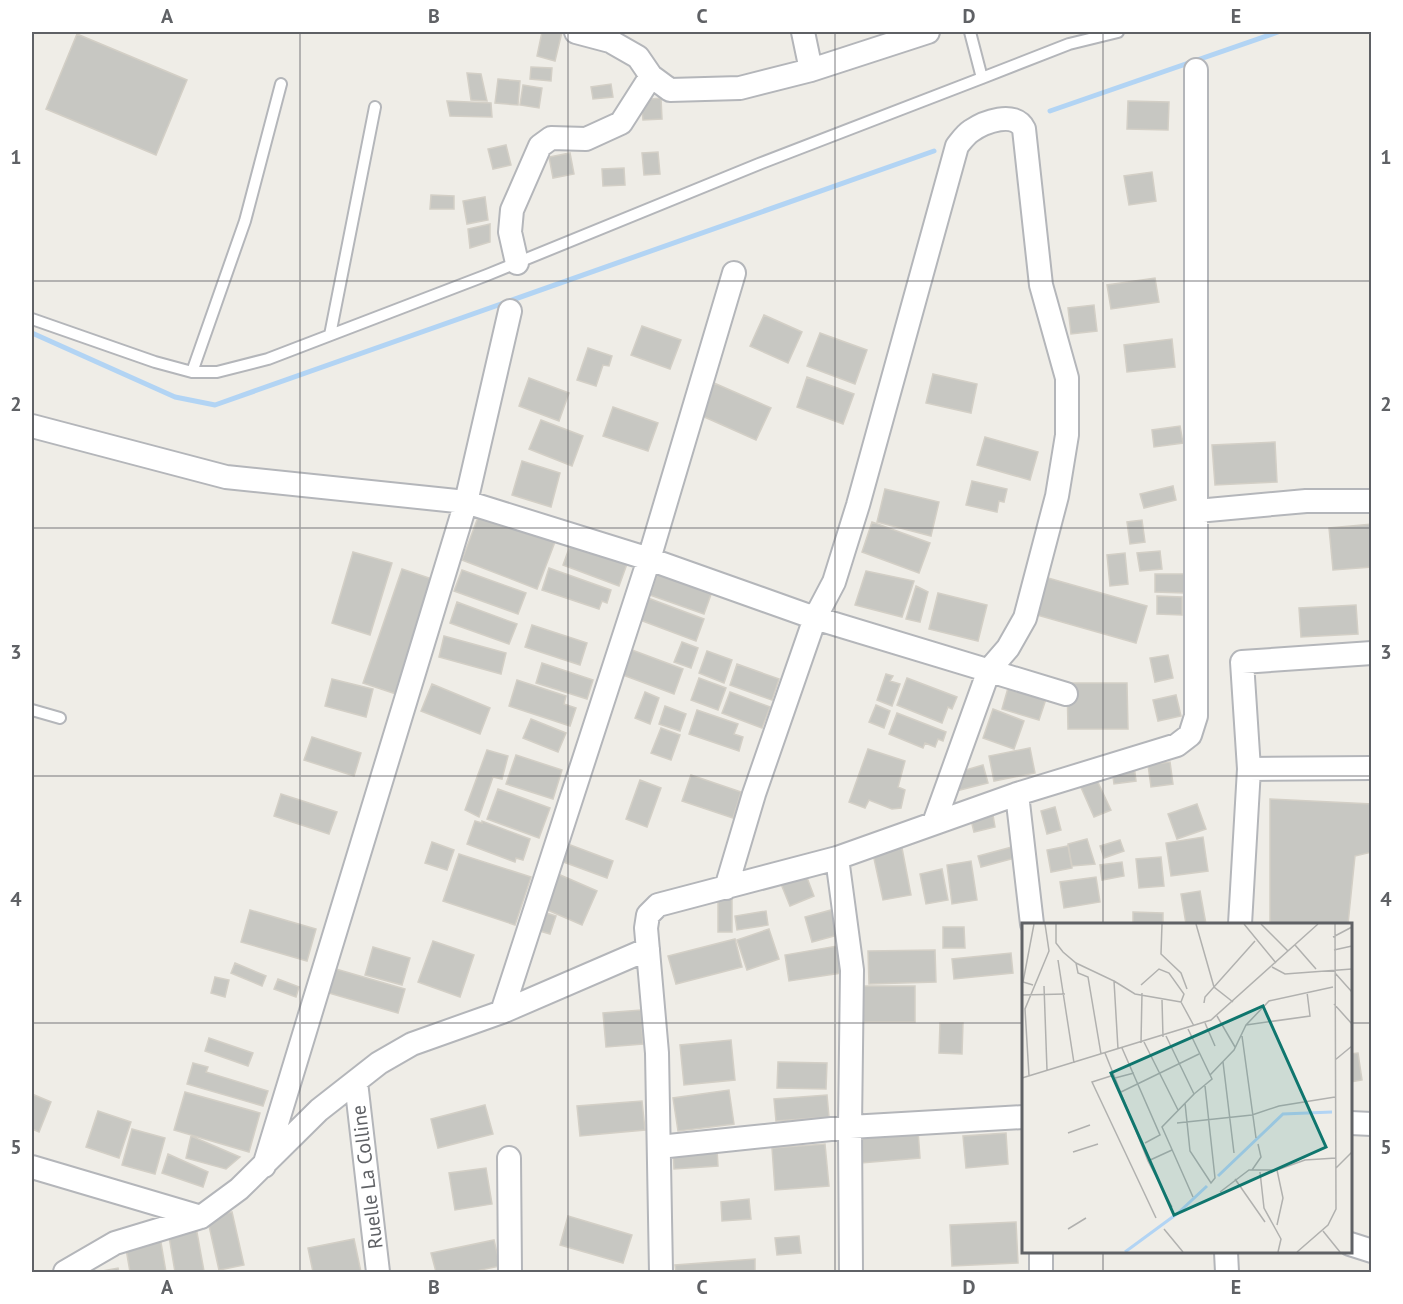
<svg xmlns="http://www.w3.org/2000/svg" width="1403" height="1304" font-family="'PT Sans',sans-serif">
<rect width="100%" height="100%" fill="#efede7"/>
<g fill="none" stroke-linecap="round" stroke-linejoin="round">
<!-- stream -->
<path stroke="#b2d4f4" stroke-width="5" d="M1050,111L1278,32
M32,333L175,397L215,405L934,151"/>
</g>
<!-- building -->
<path fill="#c7c7c2" stroke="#d3cfc6" stroke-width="1.5" d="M542,32H562L555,61L537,56Z
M77,34L187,80L156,155L46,109Z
M531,67L552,68L551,81L530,79Z
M467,73L481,74L487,101L471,100Z
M498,79L520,81L518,105L495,103Z
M611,84L613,97L593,99L591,87Z
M523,85L542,88L539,108L520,105Z
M661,98L662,119L643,120L641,100Z
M447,101L491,103L492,117L450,116Z
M1128,101L1169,102L1168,130L1127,129Z
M506,145L511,165L493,169L488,149Z
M658,152L660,174L644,175L642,153Z
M570,153L574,174L553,178L549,157Z
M624,168L625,185L603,186L602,169Z
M1152,172L1156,201L1129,205L1124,176Z
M431,195L454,196V209H430Z
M485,197L488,220L467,224L463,201Z
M490,224V242L470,248L468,229Z
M1155,278L1159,302L1111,309L1107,285Z
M1094,305L1097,331L1071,334L1068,308Z
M764,315L802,332L788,363L750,346Z
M642,326L681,340L670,369L631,355Z
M820,333L867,350L855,384L807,366Z
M1172,339L1175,367L1127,372L1124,345Z
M588,348L612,356L609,366L603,365L596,386L577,380Z
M933,374L977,384L971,413L926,403Z
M807,377L854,394L843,424L797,407Z
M529,378L569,393L559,421L519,406Z
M714,383L771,408L756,440L700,415Z
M613,407L658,423L648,451L603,436Z
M541,420L583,436L572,466L529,449Z
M1180,426L1183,443L1154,447L1152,430Z
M985,437L1038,452L1030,480L977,465Z
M1275,442L1277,482L1215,485L1212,445Z
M522,461L560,473L551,507L512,495Z
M972,481L1007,489L1004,502L999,501L997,512L966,505Z
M1173,486L1176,500L1144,508L1140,494Z
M885,489L939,502L931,536L877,522Z
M480,512L555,542L537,589L462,560Z
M1142,520L1145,542L1130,544L1127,522Z
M872,522L930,543L919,573L862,552Z
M1372,524V567L1333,570L1329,528Z
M571,543L627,564L619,586L563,565Z
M1160,551L1162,569L1140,571L1137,553Z
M353,552L392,563L370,635L332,623Z
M1125,553L1128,584L1110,586L1107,555Z
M549,568L611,590L607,603L602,601L599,609L542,590Z
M402,569L435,580L396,694L363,683Z
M659,569L713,589L704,614L650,595Z
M462,570L526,593L518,614L454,591Z
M866,571L914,581L902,617L855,605Z
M1155,574H1185L1184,593L1155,592Z
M1041,576L1147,606L1136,643L1030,613Z
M916,586L928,592L920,622L906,619Z
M938,593L987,605L978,641L929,629Z
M1157,596L1182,597V615L1157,614Z
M648,598L704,619L696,641L640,620Z
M457,602L517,624L509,644L450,623Z
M1356,605L1358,634L1301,637L1299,608Z
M532,625L587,643L580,665L525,647Z
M444,636L506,653L501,674L439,657Z
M682,642L698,648L691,668L674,662Z
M632,650L683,669L674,694L623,675Z
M707,651L732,660L724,683L699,673Z
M1168,655L1173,678L1155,682L1150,658Z
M542,663L593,680L587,699L536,683Z
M737,664L779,679L772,700L730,685Z
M886,674L893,676L890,681L900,684L892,706L877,700Z
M699,678L726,688L718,710L691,700Z
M907,678L957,697L952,709L948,707L942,723L897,705Z
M332,679L373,689L366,717L325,706Z
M517,680L566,696L564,704L576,708L570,726L509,706Z
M1010,681L1048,693L1039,720L1002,709Z
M1067,683H1127L1128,729H1068Z
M432,684L490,708L480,734L421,711Z
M645,692L659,698L650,724L635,718Z
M730,692L770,707L762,728L722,713Z
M1176,695L1181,716L1158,721L1153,700Z
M876,705L890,711L884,728L869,722Z
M665,706L686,714L680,731L659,724Z
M993,709L1024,721L1014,749L983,738Z
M697,710L738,724L734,734L743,737L739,751L689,734Z
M897,713L946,732L943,741L938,739L935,747L925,743L923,748L889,734Z
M531,719L566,733L558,752L523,738Z
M661,728L680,735L671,760L651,753Z
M312,737L361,753L354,776L304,760Z
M1030,748L1035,773L994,781L989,756Z
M868,749L905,761L898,787L905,790L901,808L892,809L869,800L865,808L849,802Z
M487,750L508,756L502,779L493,777L479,817L465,810Z
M516,755L562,770L553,799L506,784Z
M1170,762L1173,784L1151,787L1148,765Z
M983,765L988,783L956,791L952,774Z
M1134,765L1136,781L1114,784L1112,769Z
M691,775L741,792L733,818L682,801Z
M1095,776L1111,810L1094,817L1079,783Z
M640,780L661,788L647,827L626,819Z
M498,789L550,808L539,838L487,819Z
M281,794L337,812L329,834L274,816Z
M1270,799L1372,804V852L1355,856L1348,924H1270Z
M1197,804L1206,829L1177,839L1168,814Z
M1055,807L1061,830L1047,834L1041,811Z
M993,815L995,827L974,832L971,820Z
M475,821L482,823V821L530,839L523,860L516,858L515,862L467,844Z
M1203,837L1208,871L1171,876L1166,843Z
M1087,839L1095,864L1072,866L1068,844Z
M1120,840L1124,851L1104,858L1100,846Z
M432,842L454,850L447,870L425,863Z
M565,843L613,861L607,878L558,860Z
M1068,846L1072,868L1051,872L1047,850Z
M1012,847L1015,858L981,867L978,856Z
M902,848L911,895L883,900L873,854Z
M459,854L531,877L515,925L443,901Z
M1161,857L1164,886L1139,888L1136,859Z
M971,861L977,900L952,904L947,865Z
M1122,862L1124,876L1102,880L1100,865Z
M942,869L948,900L926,904L920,874Z
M558,874L597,891L582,925L543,908Z
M806,875L814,896L790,906L781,884Z
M1096,877L1100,902L1064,908L1060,882Z
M1200,891L1206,924H1186L1181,894Z
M718,899H732V932H718Z
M250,910L316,929L307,961L241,942Z
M831,910L838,935L812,942L805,917Z
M540,911L556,916L550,934L533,929Z
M766,911L768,925L737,930L735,916Z
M1133,912L1163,913V924H1133Z
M943,927H964L965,948H943Z
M769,929L779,959L747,970L737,940Z
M735,939L742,967L676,984L668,956Z
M433,941L474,955L460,997L418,982Z
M837,946L841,973L789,981L785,955Z
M373,947L410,958L402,985L365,975Z
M935,950L936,982L869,984L868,951Z
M1011,953L1013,973L954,979L952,959Z
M235,963L266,976L262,986L231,973Z
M329,967L405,989L398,1013L322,991Z
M215,977L229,980L225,997L211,993Z
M278,979L299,987L296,997L274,989Z
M863,986H915V1022H863Z
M641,1010L643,1044L606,1047L603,1013Z
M940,1023H963L962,1054L939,1053Z
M209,1038L253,1053L248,1066L205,1051Z
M731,1040L735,1080L684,1085L680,1045Z
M1358,1053L1362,1080L1350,1082V1054Z
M778,1062L827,1063L826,1089L777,1088Z
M193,1063L208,1067L206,1072L268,1091L263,1106L187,1084Z
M729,1090L734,1124L678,1131L673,1098Z
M185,1092L260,1113L249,1152L174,1130Z
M32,1094L51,1102L39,1132L32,1129Z
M827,1095L829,1117L776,1121L774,1099Z
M642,1101L645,1130L580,1136L577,1106Z
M485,1105L493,1134L438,1148L431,1119Z
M98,1111L131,1122L119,1158L86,1147Z
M132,1129L165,1138L155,1174L122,1165Z
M918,1130L920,1158L861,1163L858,1135Z
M1006,1133L1008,1164L966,1168L963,1136Z
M191,1136L240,1157L226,1169L186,1158Z
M825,1144L829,1186L775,1190L772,1148Z
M717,1149L718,1166L674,1169L673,1151Z
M168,1154L208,1172L203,1187L162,1173Z
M486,1168L492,1204L455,1210L449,1173Z
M749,1199L751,1219L722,1221L721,1202Z
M232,1212L244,1265L219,1270L207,1217Z
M568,1216L632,1235L623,1263L560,1245Z
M1016,1222L1018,1263L952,1266L950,1225Z
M196,1227L204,1271L175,1272L168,1231Z
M799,1236L801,1253L777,1255L775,1238Z
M160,1237L166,1272H130L125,1243Z
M354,1239L361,1272H313L308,1248Z
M494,1240L500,1266L471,1272H436L431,1253Z
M755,1259V1272H676L675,1265Z
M118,1268L119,1272H97Z"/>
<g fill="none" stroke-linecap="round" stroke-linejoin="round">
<!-- service casing -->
<g stroke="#b4b6ba" stroke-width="14">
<path id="service" d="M970,32L982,78L1069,44L1118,32
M32,319L155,362L192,372H217L268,359L487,275L759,164L982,78
M330,335L375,107
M192,372L245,221L281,84
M32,710L60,718"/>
</g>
<!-- minor casing -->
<g stroke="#b4b6ba" stroke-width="26">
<path id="minor" d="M576,32L610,41L638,57L651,76L670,90L740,88L811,70L928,32
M803,32L811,70
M517,263L510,232L512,210L540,146L551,138L586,139L621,123L651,76
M32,426L226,477L466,502L649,559L815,618L1066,694
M1197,511L1306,501H1372
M1249,769L1371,768
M1017,794L1032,924
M726,888L754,794L815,618L834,582L858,505L957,146C962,140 965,135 971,131C984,122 1015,110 1024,129L1041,285L1067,378V435L1057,496L1025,618L1008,648L989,670L934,823
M1240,924L1249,769L1242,662L1372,653
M502,1012L649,559L734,273
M356,1082L378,1272
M1350,1123L1372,1124
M659,1147L850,1127L1024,1117
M509,1158L510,1272
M264,1166L466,502L510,311
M32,1167L201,1217
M1350,1244L1372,1251
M1041,1252V1272
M1226,1252L1227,1272
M65,1272L115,1243L201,1217L239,1189L319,1110L379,1063L412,1044L502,1012L648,949
M661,1272L657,1053L646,928L648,915L658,905L837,858
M851,1272L850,1127L852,970L837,858L1017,794L1177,745L1190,735L1196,716V70"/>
</g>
<!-- service -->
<use href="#service" stroke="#fff" stroke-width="10"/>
<!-- minor -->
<use href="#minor" stroke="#fff" stroke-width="22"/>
</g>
<!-- grid -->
<path fill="none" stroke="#5f6165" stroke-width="1.5" stroke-opacity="0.55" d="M300,32V1272M568,32V1272M835,32V1272M1103,32V924M32,281H1372M32,528H1372M32,776H1372M32,1023H1024M1350,1023H1372M1103,1252V1272"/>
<g text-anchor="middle" stroke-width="4.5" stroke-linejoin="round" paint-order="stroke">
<!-- street labels -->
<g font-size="20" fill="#5f6165" stroke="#fff">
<text transform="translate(367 1177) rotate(-97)" y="7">Ruelle La Colline</text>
</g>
</g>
<!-- overview -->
<g transform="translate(1022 923)">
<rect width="330" height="330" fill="#efede7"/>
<path fill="none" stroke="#b2d4f4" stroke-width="3" d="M196,253L261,191L310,189M103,329L156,290L185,263"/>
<path fill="none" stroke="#b1b1af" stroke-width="1.5" d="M34,1V20L41,29L54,40L92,58L96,126M140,1L139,31L159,50L165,66M174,1L192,64L211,79M222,1L254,40M239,1L266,28M311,14L330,4M273,22L294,46M312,27L330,23M36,37L52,140M54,40L56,50L66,54L79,131M250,44L263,51L330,46M313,50L330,69M92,58L113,71L159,79M11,62L1,59L12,1M119,62L137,46L147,50L162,71L159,79M22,63L25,147M0,72L43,71M140,77L141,114M159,79L172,103M182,80L183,74L233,18M312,81L330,101M195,93L213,124M183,100L193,123M224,102L288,93L285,69M166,106L190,156L172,171M144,113L172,171L140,204L171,274M220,113L234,215M122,119L156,187M119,120L120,70M100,125L138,212L123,220M83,130L126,238L150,284M313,137L330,123M201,139L212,230M92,152L70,159L134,295M188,152L212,127L224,102L247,78L311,64M7,153L3,86L27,28L23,1M0,155L189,97L296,1M93,155L112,150M99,169L177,131M163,180L168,228L189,260L193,255L183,163M155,200L230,192L257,183L313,174M46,210L68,202M51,229L76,221M126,238L150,227M314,245L330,229M230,247L239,234L236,221M238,249L242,285L259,316L256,329M213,256L243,299M198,269L227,247H255L283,237L314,235M255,302L261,275L255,247M46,306L64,295M142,306L161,329M301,308L318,329M275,329L306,302L314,286L313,1"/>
<path fill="#0f766e" fill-opacity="0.15" stroke="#0f766e" stroke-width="3" d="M241,83L304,224L152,292L89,150Z"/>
<rect width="330" height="330" fill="none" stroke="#5f6165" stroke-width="3"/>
</g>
<!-- border -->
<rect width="1403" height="1304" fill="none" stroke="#ffffff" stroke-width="66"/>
<rect x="33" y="33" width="1337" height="1238" fill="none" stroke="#5f6165" stroke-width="2"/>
<g font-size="20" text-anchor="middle" font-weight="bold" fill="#5f6165">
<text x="167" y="23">A</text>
<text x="434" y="23">B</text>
<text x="702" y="23">C</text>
<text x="969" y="23">D</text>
<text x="1236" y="23">E</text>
<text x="16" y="164">1</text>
<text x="1386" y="164">1</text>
<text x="16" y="411">2</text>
<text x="1386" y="411">2</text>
<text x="16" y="659">3</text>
<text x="1386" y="659">3</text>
<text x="16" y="906">4</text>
<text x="1386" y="906">4</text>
<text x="16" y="1154">5</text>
<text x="1386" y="1154">5</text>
<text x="167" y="1294">A</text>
<text x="434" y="1294">B</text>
<text x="702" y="1294">C</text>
<text x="969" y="1294">D</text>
<text x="1236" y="1294">E</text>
</g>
</svg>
